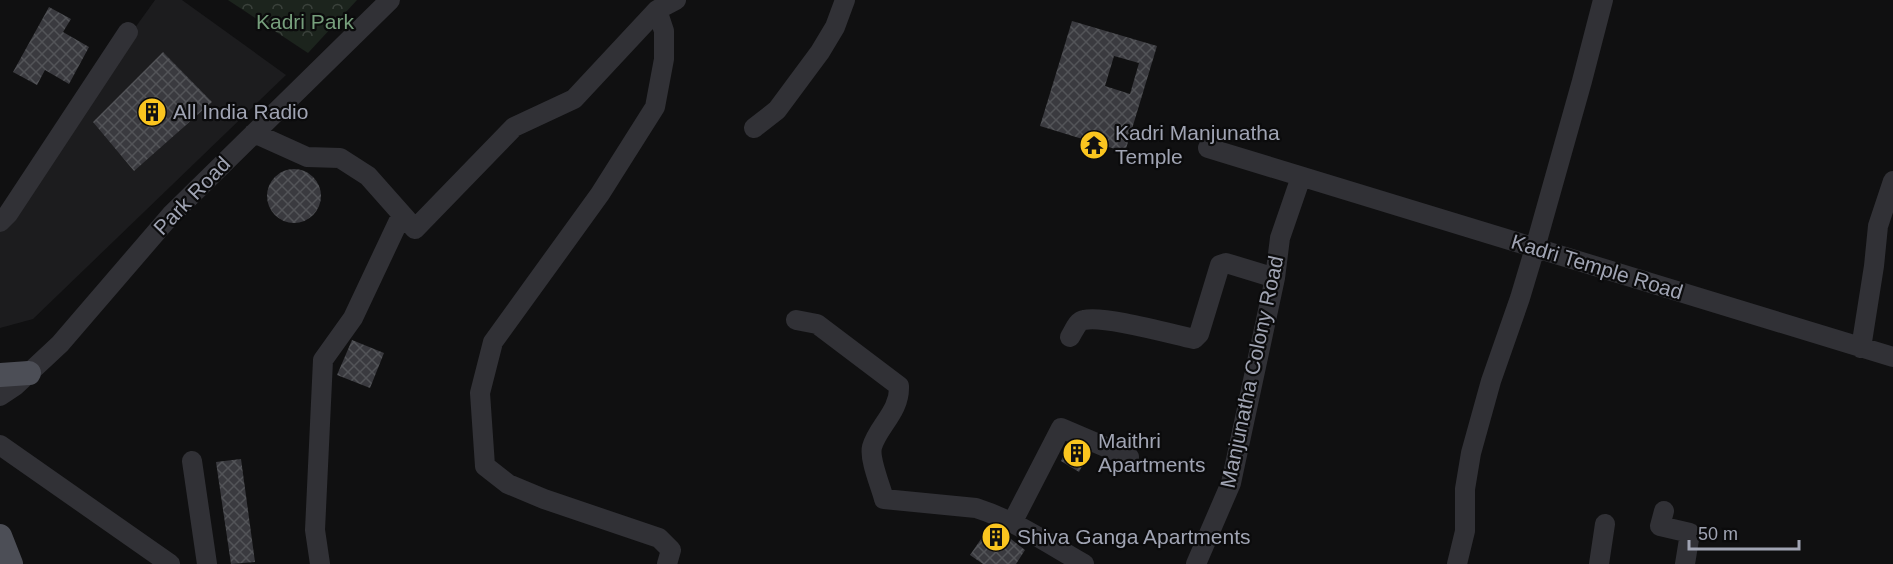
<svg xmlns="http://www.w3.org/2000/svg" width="1893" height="564" font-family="Helvetica,sans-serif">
<defs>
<pattern id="park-crowns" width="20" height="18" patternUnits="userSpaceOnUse" patternTransform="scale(1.5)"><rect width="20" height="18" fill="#1c241d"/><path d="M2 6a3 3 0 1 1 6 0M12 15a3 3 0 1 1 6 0" fill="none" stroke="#3a413b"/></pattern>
<pattern id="building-cross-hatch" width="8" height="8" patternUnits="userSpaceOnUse" patternTransform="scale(1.5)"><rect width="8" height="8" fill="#3a3a3f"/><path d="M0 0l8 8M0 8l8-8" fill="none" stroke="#535458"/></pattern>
</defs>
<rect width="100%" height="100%" fill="#101011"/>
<!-- built -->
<path fill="#1c1c1e" d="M155,0H182L286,75L33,319L0,328V216Z"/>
<!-- park -->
<path fill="url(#park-crowns)" d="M228,0H357L308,53Z"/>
<!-- building -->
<path fill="url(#building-cross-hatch)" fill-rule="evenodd" d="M49,7L71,19L63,32L89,47L69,84L45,70L37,85L13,72Z
M1072,21L1157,46L1125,152L1040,126ZM1114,56L1139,63L1130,94L1105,86Z
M163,52L212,102L134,171L93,122Z
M267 196a27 27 0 1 1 54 0a27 27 0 1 1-54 0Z
M352,340L384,353L370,388L337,375Z
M1069,444L1089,453L1079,472L1061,461Z
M241,459L255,562L231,564L216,462Z
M990,526L1002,532L1025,550L1016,564H983L970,555Z"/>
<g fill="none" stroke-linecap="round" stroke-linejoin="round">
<!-- minor -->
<path stroke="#313136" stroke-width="20" d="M657,10L664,31V59L655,107L600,194L493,342L480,393L485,466L508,484L544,499L659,538L671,550L667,564
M754,128L777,110L820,52L835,27L845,0
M254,133L307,157L340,158L368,176L415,229L514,127L574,99L657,10L676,0
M1208,148L1893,357
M0,222L8,214L128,32
M796,320L817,324L899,386C900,412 878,426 872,447C869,459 881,487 884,499L976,508C1014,520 1049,544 1084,564
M1070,337C1074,331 1077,321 1084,320C1104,315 1171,334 1194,339L1199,334L1220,265L1226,263L1275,278
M1861,348L1874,266L1878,226L1893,181
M0,396L15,386L60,344L171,215L390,0
M0,445L170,564
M192,461L207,564
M1664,511L1660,526L1690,533L1685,564
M1012,523L1061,428L1129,457
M320,564L315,530L323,360L353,318L402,214
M1196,564L1231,483L1275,278L1280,238L1301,177
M1457,564L1465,531V489L1471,453L1491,381L1520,298L1535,248L1582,81L1603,0
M1599,564L1605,524"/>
<!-- major -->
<path stroke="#4c4e56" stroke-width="24" d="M0,375L29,373
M0,536L11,564"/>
</g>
<!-- icons -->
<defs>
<g id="building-disc" transform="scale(1.5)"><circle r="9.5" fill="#fac51f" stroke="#0b0b0c"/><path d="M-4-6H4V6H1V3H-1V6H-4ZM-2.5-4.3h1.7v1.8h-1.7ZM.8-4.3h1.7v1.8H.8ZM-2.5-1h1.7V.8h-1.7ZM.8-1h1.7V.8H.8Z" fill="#111"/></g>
<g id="temple-disc" transform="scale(1.5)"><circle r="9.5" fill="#fac51f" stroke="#0b0b0c"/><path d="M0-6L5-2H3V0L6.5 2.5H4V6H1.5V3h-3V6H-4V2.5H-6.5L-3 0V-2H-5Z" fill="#111"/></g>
</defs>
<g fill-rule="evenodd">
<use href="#building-disc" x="152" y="112"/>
<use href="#temple-disc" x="1094" y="145"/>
<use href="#building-disc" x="1077" y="453"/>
<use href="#building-disc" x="996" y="537"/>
</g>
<g text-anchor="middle" stroke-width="4.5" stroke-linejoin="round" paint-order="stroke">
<!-- park labels -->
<g font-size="21" fill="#769f7c" stroke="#0b0b0c">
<text x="305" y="29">Kadri Park</text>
</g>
<!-- poi labels -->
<g font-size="21" fill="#a0a4b3" stroke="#0b0b0c" text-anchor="start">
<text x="173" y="119">All India Radio</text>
<text x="1115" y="140">Kadri Manjunatha<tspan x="1115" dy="24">Temple</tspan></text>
<text x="1098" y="448">Maithri<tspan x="1098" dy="24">Apartments</tspan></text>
<text x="1017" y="544">Shiva Ganga Apartments</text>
</g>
<!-- street labels -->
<g font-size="21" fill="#a0a4b3" stroke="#0b0b0c">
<text transform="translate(192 196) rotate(-46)" y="7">Park Road</text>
<text transform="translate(1597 267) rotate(17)" y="7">Kadri Temple Road</text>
<text transform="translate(1252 372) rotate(-78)" y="7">Manjunatha Colony Road</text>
</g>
</g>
<!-- scale -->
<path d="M1689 540v9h110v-9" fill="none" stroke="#a0a4b3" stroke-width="3"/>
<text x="1698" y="540" font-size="18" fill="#a0a4b3" stroke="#0b0b0c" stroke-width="4.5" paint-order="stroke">50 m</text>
</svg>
